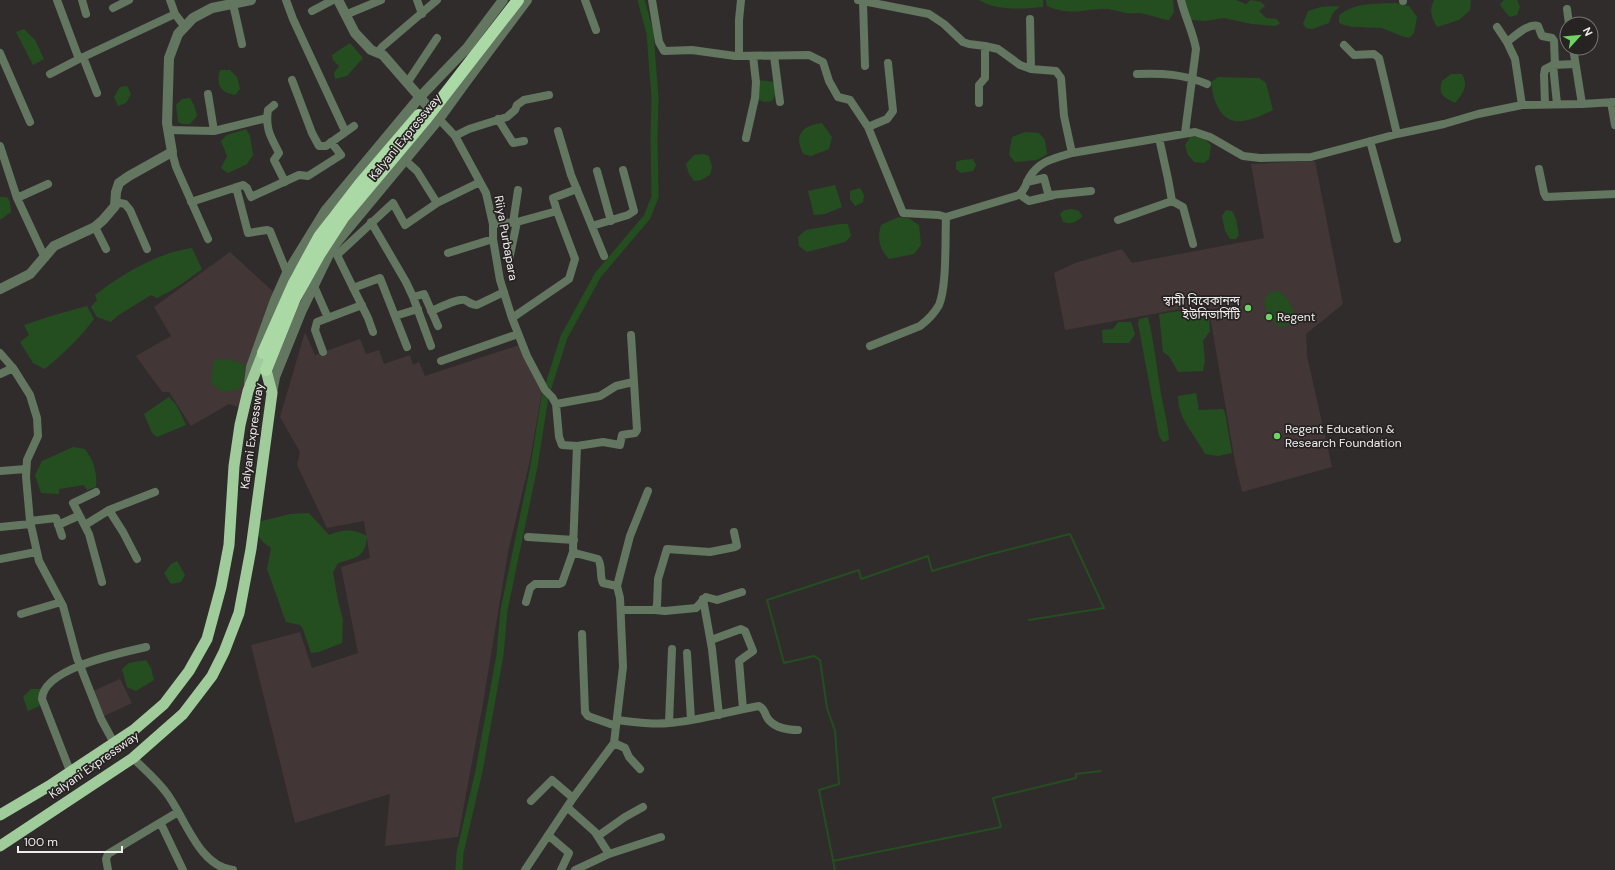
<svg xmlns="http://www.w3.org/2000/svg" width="1615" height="870" font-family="'DM Sans','Noto Sans Bengali',sans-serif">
<rect width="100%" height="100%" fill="#312c2c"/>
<!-- built -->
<path fill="#423636" d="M1315,161L1343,304L1306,334L1307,356L1332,467L1242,492L1235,462L1208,304L1065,330L1054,273L1075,263L1122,249L1132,263L1264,238L1251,164Z
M230,252L279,297L244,409L229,404L191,426L169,392H162L136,356L171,336L154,307Z
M305,332L315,355L360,339L366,354L379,350L384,364L410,355L413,365L419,362L425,376L519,345L542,391L530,460L508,552L483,703L458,837L385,846L390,794L295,823L251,645L300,632L312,668L358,653L341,567L370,558L364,521L327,528L297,465L300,452L280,417Z
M120,679L132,703L102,717L93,691Z"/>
<!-- water -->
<path fill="#244e20" d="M979,0H1043V7C1023,9 997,11 979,0Z
M1046,0H1173L1174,12L1169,20C1159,19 1149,14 1139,13C1135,13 1130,14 1126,13C1120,12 1115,10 1108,9C1084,8 1073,17 1047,6Z
M1183,0H1236L1246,4L1251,0L1261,2L1265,6L1259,11L1266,18L1277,19L1280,24L1274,26L1252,24L1224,18L1205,21L1190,20Z
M1434,0H1471L1470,10L1459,20L1437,27C1431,17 1429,11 1434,0Z
M1504,0H1517L1520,7L1517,15L1510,17L1502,8L1500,4Z
M1395,3L1409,6L1417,17L1414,33L1409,38C1399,36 1389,30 1381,28C1367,27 1352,29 1339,23V16C1353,2 1377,4 1395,3Z
M1340,6L1333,13L1329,23L1312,29L1306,28L1303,24L1308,11L1321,7Z
M24,29L35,40L44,59L33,65L16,32Z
M350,43L363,58L347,76L335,79L334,73L339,66L333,60L332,55Z
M220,70H230L237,77L240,89L235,95C220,92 216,85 220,70Z
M1451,74H1462C1469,86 1463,93 1455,103C1443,96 1438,96 1442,81Z
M1218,77L1259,78L1266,83L1273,110C1252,120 1227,132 1216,103C1213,97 1212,89 1211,82Z
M758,80L774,82L777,92L772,101L765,102L756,99Z
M127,86L131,94L126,103L118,106L114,97L120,87Z
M190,98L194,105L197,116L190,124H182L178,122L176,105L182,99Z
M822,123L832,137L829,149L811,156L803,154C802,150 799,145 799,141C799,128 812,124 822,123Z
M246,129L250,136L253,155L247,164L228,173L221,168L227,156L221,141L227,135Z
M1025,132L1039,133L1045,140L1047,154L1037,160L1015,162L1009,155L1012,137Z
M1202,136L1211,145L1209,159L1204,163L1194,162L1188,155L1185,145L1190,137Z
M703,154L709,156L712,167L710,175L701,180L694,181L689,174L686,164L694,155Z
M973,159L976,165L973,171L961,173L956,169V162L962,160Z
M835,185L842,207L825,214L814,215L808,191Z
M860,188L864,195L863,202L855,206L850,199V191Z
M0,197H7L10,202L11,212L0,220Z
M1072,209L1079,211L1082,216C1077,223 1071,224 1063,222L1060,214L1064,210Z
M1226,210L1232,211L1236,219L1239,235L1236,239H1230L1225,231L1222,216Z
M898,217L908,218L919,225L921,245L914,254L889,259C879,248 877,239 881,225Z
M840,224H848L851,236L845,242L807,252L799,246L798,237L806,230Z
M192,248L202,269C188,280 173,290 157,298L151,295L117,316L111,322L97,317L91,307L97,300L95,295C123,274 156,253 192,248Z
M1276,290C1288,296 1293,307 1296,319L1287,326L1279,327L1270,318L1264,304L1267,295Z
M87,306L94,319C80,338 63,354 45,369L33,363L20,342L29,335L24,325L51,316Z
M1200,308L1206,310L1209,316L1210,331L1203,341L1205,360L1203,371L1178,372L1169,356L1163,352L1159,314Z
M1148,317C1154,343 1157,368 1161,394C1164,409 1168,424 1169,440L1163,442L1159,436L1138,323L1139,319Z
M1118,322H1131L1135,334L1129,343H1103L1102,330L1113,329Z
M215,359L232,360L245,365C245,374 244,382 239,389L223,392L211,384L212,371Z
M1196,393L1199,410L1223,409L1225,413L1232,453L1218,456L1205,454C1195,434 1178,420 1178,396Z
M169,397L177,406L186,425L157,437L152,433L144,414Z
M73,447L85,449C94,462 97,471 96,487L87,490L84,485L59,489V494L41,493L35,475L42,461Z
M309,513L329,535C345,529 352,529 367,536C365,558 357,557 338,563L333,572L338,601L343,620L342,643L319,652L311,653L303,629L300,625L286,622L267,569L271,548L263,542L256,533L258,522L290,514Z
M177,561L185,575L181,582L171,584L164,573L171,564Z
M146,660L151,668L154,680L136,691L127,687L122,669L129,663Z
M31,689H41L46,702L37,707L28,711L23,697Z"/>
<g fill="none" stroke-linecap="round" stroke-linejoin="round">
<!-- stream -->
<path stroke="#244e20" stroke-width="2" d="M833,861L1001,827L993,798L1076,778V774L1101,771
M835,870L819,790L839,784L835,731L827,708L820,660L814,656L784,663L767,600L859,570L861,579L928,556L932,571L984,556L1070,534L1104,608L1029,620"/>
<!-- canal -->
<path stroke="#244e20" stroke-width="7" d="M459,870L460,853L479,771L500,655L504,610L534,466L545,397L564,337L598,275L647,217L655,197L654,138L655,98L650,33L641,0"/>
<!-- minor -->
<path stroke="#637660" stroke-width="8" d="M57,0L79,59
M82,0L86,14
M170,0L175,14L185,27
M286,0L293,19L345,131
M417,0L422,14
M585,0L596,30
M652,0L659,42L664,51L692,50L735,56L809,55L823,62L829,81L838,97L850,100L868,127L903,213L939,215L946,217L1019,195C1025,190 1026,184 1029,178C1039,161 1054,158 1072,153
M858,0L929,14L944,24L963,42L969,44L985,46L998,49L1020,65L1031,69L1056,71L1061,78L1064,116L1072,153L1195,132L1210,137L1243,156L1260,158L1311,157L1397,134L1444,124L1478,114L1522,105L1582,104L1615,102
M1181,0C1185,17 1193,32 1196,49L1185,133
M1403,0V1
M863,2L865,66
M233,4L242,44
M113,8L129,0
M1567,9L1569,24
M312,11L333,0
M345,15L381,0
M1030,19L1031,69
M1497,27L1507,42L1515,59L1522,105
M1507,42C1515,36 1528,23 1538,26L1542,36L1552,38L1554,41L1555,65
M1344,45L1354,55L1374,54L1379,58L1397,134
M1573,48L1582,104
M0,53L30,122
M378,53L382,47L437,0
M739,56V20L741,0
M774,56L780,102
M83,57L97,93
M1553,65L1557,104
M50,74L79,59L175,14
M1137,74C1162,73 1183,74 1207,84
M292,80L312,133L319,146H326L354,126
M407,83L437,38
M208,94L214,131
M1611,102L1615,125
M979,103V85L985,78V46
M1545,104L1544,75L1545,69L1553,65L1575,64
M274,105L268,110C265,129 271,137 279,153L274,160L285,182
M439,119L455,136L486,193L493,224V239L500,280L512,318L527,356L545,390L552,397L556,404L559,437L562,445L577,446L573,549L575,553L598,559C603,567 599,576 603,583L617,586L620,598L623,667L614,743L625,748L629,757L640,769
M498,119L513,143L524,141
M868,127L887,119L893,111L888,63
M168,130L214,131L267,118
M558,131L571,175L604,256
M455,136L469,129L507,117L515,110L517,105L524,100L549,95
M746,138L755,98L756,82L753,56
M1370,141L1397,239
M0,146L17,198L45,258
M172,152L176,167L208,239
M406,161L417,171L437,203
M1539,169L1544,193L1546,197L1615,194
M597,171L611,221
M1027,182L1044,178L1048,193L1051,195L1091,191
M236,187L248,233L267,230L270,231L287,273
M1021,193L1023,197L1029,201L1054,195
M17,198L48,184
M1172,201L1183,207L1193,244
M115,202L125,204L130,210L147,249
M191,202L243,185L247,188L251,197L299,175L308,176L341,155L331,142
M1118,220L1172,201L1168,179L1159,138
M371,222L406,282L413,297L431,346
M513,223L518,190
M493,224L517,222L557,211L553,198L577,189
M592,226L628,215L634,211L623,170
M95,227L106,249
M332,248L337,255L393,203L405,225L437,203L480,182
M448,253L493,239
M337,255L368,318L373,332
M509,260L517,222
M314,286L328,318
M353,288L380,278L407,347
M413,297L424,294L438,326
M431,311C439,308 458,298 465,300C469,302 471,305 477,305L504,292
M395,316L418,309
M512,318L569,279L575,259L557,211
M870,346L920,326C928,320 934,314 939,305C947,286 945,239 946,217
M323,352L315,330L317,322L362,305
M0,353L13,368L30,395L37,418L38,436L27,460L26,477L30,521L39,561L63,606L77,658L101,719L114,743
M441,361L518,334
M0,374L13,368
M556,404L600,396L616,386L633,382
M577,446L603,442L620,445L622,435L635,433L637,430L631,335
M0,471L26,469
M96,492L73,503L89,534L102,582
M109,510L123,532L137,559
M30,521L56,518L62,536
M58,525L78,516
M85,525L109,510L155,492
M0,527L30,524
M528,537L574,540
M0,559L36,552
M617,586L630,536L648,491
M703,599L712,649L719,715
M526,602L530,588L535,584H559L562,583L573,552
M621,610H655L657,605L658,579L667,549L710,552L735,547L737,546L734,532
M655,610L665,611L696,608L706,597L717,600L742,592
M21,614L61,602
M582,634L585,712L588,716L616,726
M711,640L741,629L745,631L753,651L739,661L743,709
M687,653L691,720
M617,720C635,722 652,725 669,723C700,721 729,711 759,706C765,709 765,715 768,719C775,728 788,730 798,730
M669,723L672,649
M133,758C144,769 156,779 165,791C184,814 198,867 233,870
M70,771L42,699C43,668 121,653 146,647
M531,801L552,780L573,798
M567,807L595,832L609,854
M161,824L183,870
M548,835L569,853L561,870
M598,836L625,817L643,807
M108,870L106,859L108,854L178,812
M525,870L573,798L614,743
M575,870L609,854L661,837"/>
<!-- tertiary -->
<path stroke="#637660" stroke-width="10" d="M338,0L355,33L371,50L383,55L437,117
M0,289L30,274L54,246L95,227L103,220L115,206L116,192L119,183L129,176L172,152L167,123L169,58L178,34L193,18L212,8L251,0
M249,383L251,367L275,300L287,273L325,211L419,98L467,48L503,0
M272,393L275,377L302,310L332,248L439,119L468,79L527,0"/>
<!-- trunk -->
<path stroke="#a0cb9b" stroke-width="11" d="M0,815L49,786L135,729L164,704L189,671L207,639L221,587L229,545L234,466L240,425L248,391L263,353
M0,846L133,758L183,714L212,676L224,652L239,613L251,549L272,393L266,370"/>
<!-- motorway -->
<path stroke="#abd9a5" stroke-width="12" d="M263,353L294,283L319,237L360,184L419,115"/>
<!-- motorway-bridge -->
<path stroke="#abd9a5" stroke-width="12" d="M266,370L295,298L319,255L343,218L425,120L518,0"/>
</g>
<!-- markers -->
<g fill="#6dd362" stroke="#272323" stroke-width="1.5">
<circle cx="1248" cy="308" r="4"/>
<circle cx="1269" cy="317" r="4"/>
<circle cx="1277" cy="436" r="4"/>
</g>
<g text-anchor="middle" stroke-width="3.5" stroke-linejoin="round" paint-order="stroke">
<!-- street labels -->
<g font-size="12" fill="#f0eded" stroke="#272323">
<text transform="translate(405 137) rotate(-51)" y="4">Kalyani Expressway</text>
<text transform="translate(506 238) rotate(80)" y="4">Riiya Purbapara</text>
<text transform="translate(252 436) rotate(-82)" y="4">Kalyani Expressway</text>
<text transform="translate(94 765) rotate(-35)" y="4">Kalyani Expressway</text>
</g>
<!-- poi labels -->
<g font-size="12" fill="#f0eded" stroke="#272323" text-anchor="start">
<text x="1240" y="305" text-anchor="end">স্বামী বিবেকানন্দ<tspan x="1240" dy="14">ইউনিভার্সিটি</tspan></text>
<text x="1277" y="321">Regent</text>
<text x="1285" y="433">Regent Education &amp;<tspan x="1285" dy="14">Research Foundation</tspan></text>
</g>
</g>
<!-- north arrow -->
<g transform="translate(1579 36) rotate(63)"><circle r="19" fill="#272323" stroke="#777474"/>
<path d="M0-3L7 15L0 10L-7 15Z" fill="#6dd362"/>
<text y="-6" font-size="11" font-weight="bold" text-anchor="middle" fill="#f0eded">N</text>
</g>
<!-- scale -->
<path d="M18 846v6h104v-6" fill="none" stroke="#f0eded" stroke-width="2"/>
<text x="24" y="846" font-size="12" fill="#f0eded" stroke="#272323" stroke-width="3" paint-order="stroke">100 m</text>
</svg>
